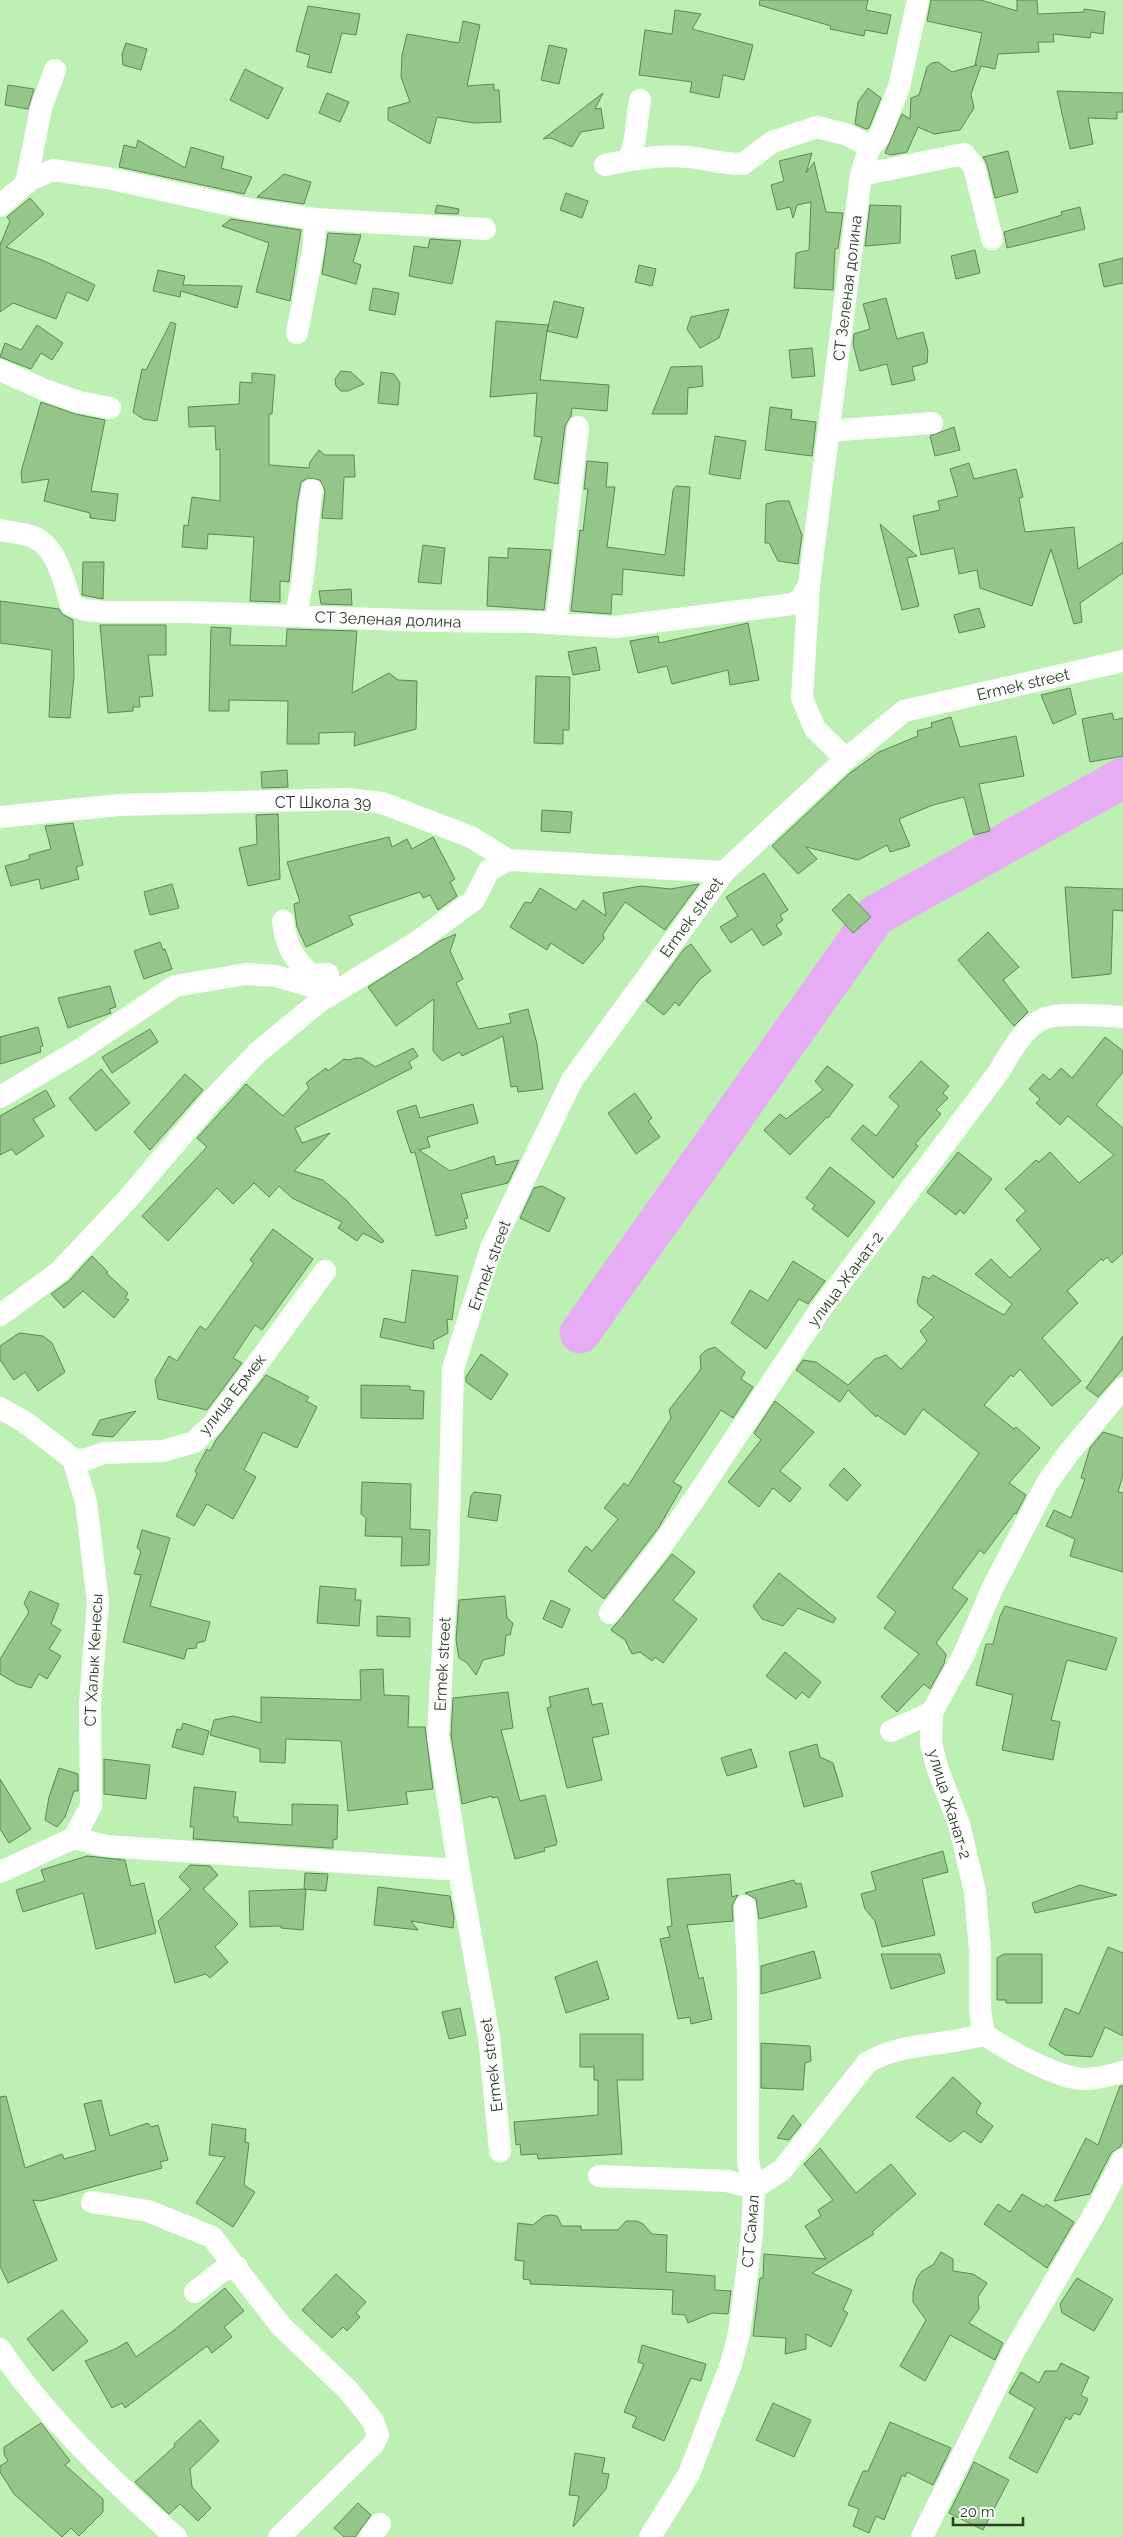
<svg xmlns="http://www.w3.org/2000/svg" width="1123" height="2537" font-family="Raleway,sans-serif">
<rect width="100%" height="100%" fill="#bdf0b3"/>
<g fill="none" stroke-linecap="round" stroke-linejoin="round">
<!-- river -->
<path stroke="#e7adf4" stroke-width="41" d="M580,1333L876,915L1123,778"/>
</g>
<!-- building -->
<path fill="#94c68a" stroke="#5a8951" d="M760,0H868L866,10L891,15L887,34L865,30L864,36L830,29L831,26L759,5Z
M931,0H981L1017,11V0H1037L1038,14L1084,12V9L1105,12L1103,34L1091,32L1090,38L1053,34L1054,42H1038L1039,52L998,54L995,69L981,66L971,94L974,108L960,130L934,134L918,127L907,152L891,155L885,153L902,114L910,119L911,98L919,95L927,67L932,63L938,62L952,72L977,65H975L982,33L927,21Z
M308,6L360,14L356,35L342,33L331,73L307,67L310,55L296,51Z
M675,10L701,14L692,29L753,45L744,80L723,75L719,98L690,92L692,82L639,75L645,30L672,34Z
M463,21L480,25L467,86L494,84V90H499L501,122L474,123L437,117L430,144L388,120V108L410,102L401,77L402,55L407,34L459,43Z
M126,43L147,49L141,70L123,65L122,54Z
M549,45L567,49L559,84L541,80Z
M245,69L283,88L268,119L230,100Z
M8,85L34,89L28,109L5,105Z
M868,88L881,98L869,128L866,129L855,124L858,102Z
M1057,91L1123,93V112H1117V119L1088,118L1093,144L1070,149Z
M327,93L349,102L340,122L319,113Z
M603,93L595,109L601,108L604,128L581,132L572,147L551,138L543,139Z
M138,140L185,168L191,147L224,157L221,168L252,177L244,194L119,167L124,145L136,148Z
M1008,151L1018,192L995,198L987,164L983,157Z
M812,153L806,173L814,162L826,212L843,213L838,248L835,249L833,290L794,288L796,253L809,250L811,202L797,205L793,218L790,207L777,210L771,185L784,181L779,161Z
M284,174L311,182L304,204L257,197Z
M566,193L588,201L582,218L560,210Z
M30,198L44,214L6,247L42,260L95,285L88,301L67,292L56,319L13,303L0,312V245L10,221L7,217Z
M437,205L459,209L458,214L435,213Z
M870,205L901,206L900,243L865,246Z
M1080,207L1085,229L1007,248L1004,232L1062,215L1061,212Z
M231,219L301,230L290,301L256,292L269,243L222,226Z
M328,233L361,235L353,262L361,265L356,284L322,274Z
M430,239L461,241L452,284L409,276L414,246L428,248Z
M975,250L980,273L956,279L951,256Z
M1123,258V283L1104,287L1099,264Z
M639,265L656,269L652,286L635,282Z
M158,270L185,276L183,285L242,286L237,308L181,291L180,297L153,291Z
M373,288L399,293L395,315L369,310Z
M886,298L897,339L923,332L928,351L927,363L912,367L915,380L892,385L887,364L860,371L853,344L854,334L870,329L863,304Z
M554,301L584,308L577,338L547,331Z
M729,309L719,338L700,348L687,329L691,317Z
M496,321L548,325L540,380L609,385L607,411L572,408L571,416L565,426L558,484L534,479L542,437L534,436L537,393L490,397Z
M171,322L176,324L157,421L143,419L133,412L142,369L146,370Z
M37,325L63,343L52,360L41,353L31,369L0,357L5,343L21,350Z
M812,348L815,376L792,378L789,350Z
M702,366L703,386L688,388L687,414H652L671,367Z
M341,371L351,372L364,384L348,391H341L336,386L335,379Z
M381,372L394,374L400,383L398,405L378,403Z
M252,373L275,375L272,414H269V465L309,468L310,462L319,450L325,455H354L355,477H344L342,519L322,518L325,491L320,480L308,478L301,482L297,504L289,582L280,581V602L250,601L254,537L208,534L207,549L182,547L184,525L188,526L192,497L220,501V449L216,450L215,426L189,427L188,407L239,404L240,382L252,383Z
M41,402L75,414L105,420L91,491L118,494L115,521L90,518V513L44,501L49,479L22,483L21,472Z
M770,407L792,410L791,419L816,422L812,456L765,450Z
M954,427L960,450L935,456L930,436Z
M715,436L746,441L740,479L709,474Z
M587,461L608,463L606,487H615L607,547L665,555L673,490L676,486L690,487L684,576L623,569L622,595L612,594L611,614L571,611L580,530L583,531L588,489H584Z
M969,463L974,479L1016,469L1023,497L1019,498L1025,532L1074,527L1078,569L1123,542V573L1080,603L1082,622L1074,624L1051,549L1032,606L980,588L977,570L959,574L954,548L921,555L913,516L940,510L938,501L958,496L950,469Z
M778,501H789L802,535L798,564L778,561L769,543H765L766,504Z
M880,524L917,556L907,558L919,606L902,610Z
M423,545L445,548L441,584L418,582Z
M508,548L551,550L544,610L487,606L489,557L508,558Z
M83,562H104L103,599L82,595Z
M351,589L352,605L321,604L319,591Z
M0,601L59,609L62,614L73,620L74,676L70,718L49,717L52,650L0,643Z
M979,608L985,627L959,633L954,615Z
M748,623L759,680L730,685L728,670L672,684L667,666L638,673L630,641L658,636L659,643Z
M100,625H166V655H148L153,696L139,697L140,707H133V711L108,713Z
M211,627L231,628L230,645L286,646L287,629L357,631L352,693L389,673L398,680L417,681L416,729L354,746L355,732L319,733V744H287L288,701L229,700V711H209Z
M596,647L600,670L573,675L568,652Z
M536,676L570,677L569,730H563V744L534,743Z
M1070,688L1076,714L1053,724L1041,695Z
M1112,713L1114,720L1123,718V756L1090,762L1082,719Z
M951,717L960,747L1016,736L1024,776L979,784L990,831L974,835L964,797L933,805L899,819L910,846L890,852L887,845L858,860L806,847L817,859L798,874L772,846L850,773L879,752L918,736L917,731L932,727L931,723Z
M287,770L288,787L262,788L261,772Z
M542,810L572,812L570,833L541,831Z
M278,814L280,879L248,886L239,848L257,844L256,815Z
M73,823L83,865L76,867L79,879L41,889L39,879L11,886L5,866L30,859L29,855L51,849L45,826Z
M389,837L392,847L407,839L412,849L433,837L455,879L450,882L457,896L438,910L430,895L423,898L420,892L349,916L353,925L306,947L297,927L294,904L300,902L287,862Z
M764,873L788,910L780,915L783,920L776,925L782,934L763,946L752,929L731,943L720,927L738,916L726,897Z
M172,884L179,908L150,915L144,892Z
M699,884L665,930L625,902L603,934L604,939L583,964L551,943L547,950L510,927L525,902L531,903L540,888L576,910L583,900L606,916L603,893L641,886L671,889Z
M1065,887L1123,889V911L1113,910L1111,974L1072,978Z
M849,894L871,917L853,933L832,910Z
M988,932L1019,967L1003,980L1028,1012L1014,1026L958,960Z
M456,934L450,951L463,979L456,983L478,1029L511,1023L509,1014L528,1009L537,1044L543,1089L518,1092L517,1086L511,1087L503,1036L462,1056L460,1052L442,1061L433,1051L434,999L396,1026L368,987L440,941Z
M160,942L163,950L165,949L172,969L144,979L134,951Z
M691,944L711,971L700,979L679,1006L675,1002L664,1015L646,1001L684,949Z
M110,986L116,1007L109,1009L111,1013L68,1028L58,998Z
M38,1027L43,1046L40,1047L41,1052L0,1064V1037Z
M150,1029L158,1042L112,1073L102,1057Z
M1105,1037L1123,1051V1072L1096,1105L1123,1128V1253L1112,1263L1107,1257L1103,1261L1101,1259L1067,1291L1078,1303L1042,1338L1081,1381L1052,1406L1020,1369L1013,1377L1011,1375L984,1405L1014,1429L1016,1427L1040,1448L1009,1483L1026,1495L1016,1514L1015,1513L984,1554L980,1550L952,1588L968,1599L936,1643L946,1654L944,1664L930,1689L924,1684L897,1712L881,1697L919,1654L884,1628L896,1612L877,1597L979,1453L923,1409L905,1435L877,1415L876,1417L848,1390L840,1402L796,1370L803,1360L816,1362L848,1385L875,1359L886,1355L901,1369L927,1341L920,1331L934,1317L919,1306L917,1302L923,1276L929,1279L933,1275L1004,1315L1012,1304L975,1274L991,1259L1010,1278L1041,1249L1016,1220L1026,1211L1005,1189L1036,1160L1039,1162L1050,1152L1079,1183L1114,1155L1068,1116L1060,1125L1036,1103L1040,1099L1029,1089L1043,1074L1050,1080L1061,1068L1072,1078Z
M413,1048L418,1056L409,1062L412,1068L295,1128L302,1143L330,1133L294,1171L323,1180L346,1200L384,1241L382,1243L363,1233L357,1241L338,1228L342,1222L292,1198L279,1186L269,1197L254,1183L233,1204L217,1188L168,1241L142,1216L207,1147L197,1138L246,1084L283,1116L309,1088L306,1083L326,1068L328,1071L344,1059L349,1060L356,1058H362L375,1067Z
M921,1061L949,1086L943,1093L948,1098L936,1110L941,1114L915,1144L918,1146L893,1178L851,1139L863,1125L876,1136L899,1106L889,1097Z
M827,1066L853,1085L828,1118L827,1117L790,1155L764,1130L780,1114L786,1119L823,1090L815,1081Z
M101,1069L130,1103L96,1131L69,1098Z
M185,1074L203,1090L150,1150L134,1132Z
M46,1090L55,1106L33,1119L44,1136L16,1155L12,1149L0,1155V1116Z
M635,1093L652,1118L648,1121L660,1137L636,1154L608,1113Z
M473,1104L478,1123L427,1137L430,1147L419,1150L450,1171L494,1156L496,1165L519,1160L508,1183L461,1194L468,1218L464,1219L467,1228L436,1236L415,1152L411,1153L397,1111L416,1105L420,1118Z
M958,1152L992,1179L964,1214L960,1210L956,1215L927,1192Z
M830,1167L875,1202L848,1237L812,1209L815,1205L806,1198Z
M542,1186L565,1198L549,1232L520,1218L534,1188Z
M273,1229L313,1259L262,1330L255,1325L233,1358L242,1363L207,1410L158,1399L155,1380L169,1356L177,1361L200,1326L206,1330L254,1263L250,1260Z
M92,1256L108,1272L106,1273L128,1293L125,1298L129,1300L114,1318L83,1291L64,1308L51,1294L69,1281Z
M793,1261L825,1281L808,1304L799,1299L766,1349L731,1323L750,1290L768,1301Z
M412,1270L458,1276L452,1320L447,1319L448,1333L433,1341L434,1349L380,1337L384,1318L405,1323Z
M19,1333L43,1336L52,1343L65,1372L38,1391L25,1372L14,1380L0,1360V1346Z
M1123,1336V1369L1098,1397L1086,1388Z
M715,1347L745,1372L741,1379L753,1387L733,1418L721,1410L673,1482L682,1487L659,1527L604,1599L568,1571L586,1546L592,1551L618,1519L604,1508L624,1483L628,1486L671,1418L669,1410L701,1369L700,1356L706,1350Z
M481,1354L508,1374L491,1400L466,1382V1377Z
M266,1375L309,1397L306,1401L317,1407L297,1448L263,1432L244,1470L256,1477L233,1519L207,1504L194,1526L176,1516L197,1474L195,1471L207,1449L210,1451L216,1440Z
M361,1385L410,1386V1390L424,1391L423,1419L361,1418Z
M775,1401L814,1432L780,1471L801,1488L790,1502L773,1488L759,1507L728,1482L761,1440L754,1433Z
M136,1411L113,1437L92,1435L100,1420Z
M1103,1432L1123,1438V1475L1118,1492L1123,1493V1572L1070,1556L1075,1539L1046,1526L1054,1510L1071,1518L1085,1479L1081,1478L1090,1448Z
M844,1468L861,1485L847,1501L829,1485Z
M362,1482L411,1484L410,1529L430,1530L429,1565L401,1566L402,1537L365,1536L366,1518L361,1514Z
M474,1492L501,1495L497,1521L468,1517L471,1496Z
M142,1530L170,1538L150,1606L210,1622L205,1641L197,1643L196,1648L187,1649L184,1659L123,1642L141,1575L134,1574L141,1551L137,1548Z
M672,1554L695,1572L673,1600L697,1619L663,1663L655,1657L652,1661L640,1652L632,1654L625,1640L611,1630Z
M779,1573L836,1618L833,1623L798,1608L783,1626L762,1619L753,1606Z
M320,1586L356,1589L355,1600H361L359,1626L317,1623Z
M30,1591L59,1604L51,1624L61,1630L49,1649L61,1656L47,1679L39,1674L31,1688L17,1684L0,1674V1659L29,1612L24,1603Z
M505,1596L507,1618L513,1623L510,1635H506L504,1655L483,1660L476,1675L467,1663L459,1658L456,1640L459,1600Z
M551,1600L570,1609L562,1628L543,1619Z
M1005,1606L1117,1638L1106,1670L1067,1660L1051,1720L1060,1722L1053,1760L1002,1750L1013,1695L976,1685L986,1644H993L1000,1616Z
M377,1616L410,1618V1637L377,1636Z
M785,1652L821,1682L809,1698L802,1692L796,1699L766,1676Z
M383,1669L384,1695L409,1696L408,1727H425L433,1789L406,1792L408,1804L348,1811L341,1741L286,1739L285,1763L260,1762V1749L210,1735L214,1720L233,1716L261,1723V1697L361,1700L360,1670Z
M588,1688L592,1705L602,1703L609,1734L592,1738L602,1780L567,1788L547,1708L551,1707L549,1697Z
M508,1692L513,1728L501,1730L520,1801L545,1795L557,1842L556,1845L544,1848L545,1851L515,1859L498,1797L492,1798V1796L462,1804L451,1735L453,1698Z
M183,1723L209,1731L203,1755L172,1747L177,1729L181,1730Z
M817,1744L820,1757L833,1763L843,1796L804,1807L789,1752Z
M751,1749L757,1767L727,1776L721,1758Z
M104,1759L150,1765L146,1799L104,1794Z
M59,1768L78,1774V1791H74L65,1817L57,1827L45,1820L49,1797Z
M0,1779L31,1829L9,1843L0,1829Z
M194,1787L236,1792L233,1817H238V1822L292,1825V1804L338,1805L337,1839L333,1840V1848H329L193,1839L194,1827H190Z
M943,1851L948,1872L922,1879L935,1935L882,1947L875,1921L865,1909L861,1894L876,1890L871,1872Z
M87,1856L125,1860L131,1886L144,1883L156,1933L96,1949L83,1893L23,1912L16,1890L45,1881L41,1870Z
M190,1865L210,1866L218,1875L203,1889L238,1924L215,1947L228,1962L210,1978L206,1974L175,1983L158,1921L191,1889L179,1877Z
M305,1873L328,1874L326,1891L304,1889Z
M730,1874L732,1897L738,1895L732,1906L733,1921L687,1925L699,1979L703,1977L712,2019L691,2024L690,2017L678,2019L660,1939L670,1937L667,1927L672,1926L667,1879Z
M794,1880L796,1884L801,1883L807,1907L759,1919L756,1899L745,1893Z
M1080,1885L1117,1895L1035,1913L1032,1903Z
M378,1887L450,1896L454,1918L453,1928L411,1921L418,1930L374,1925Z
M306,1889L303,1930L281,1928V1926L250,1927L249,1891Z
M1108,1947L1123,1953V2036L1105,2027L1092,2057L1065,2055L1049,2045L1065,2008L1079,2014Z
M814,1951L821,1978L761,1994V1966Z
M881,1954H940L945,1973L891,1989Z
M1004,1954H1042V2003H1006V2000H997V1958Z
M597,1961L609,1999L566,2013L555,1977Z
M460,2008L466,2035L449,2039L442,2012Z
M580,2034H643V2080H617L622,2154L538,2159L537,2154L521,2155L520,2144L516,2145L514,2122L598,2115V2080H594V2067H580Z
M761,2043L810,2046L811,2061L805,2063L803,2090L761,2088Z
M953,2077L981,2103L976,2113L993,2126L981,2143L964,2131L950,2142L916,2117Z
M1120,2086H1123V2141L1120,2147L1111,2153L1090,2194L1054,2201L1086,2138L1098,2145Z
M6,2096L25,2168L62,2154L64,2159L96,2150L84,2104L101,2100L110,2136L148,2123L151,2127L158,2125L168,2160L160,2162L162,2168L41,2201L33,2200L57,2260L8,2283L0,2266V2097Z
M793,2115L801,2125L789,2140L777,2138Z
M212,2124L246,2129L245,2142L249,2143L244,2185L255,2192L233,2227L196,2203L225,2157L209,2155Z
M820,2148L856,2193L891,2164L916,2194L872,2232L874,2234L812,2273L852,2290L843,2310L848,2313L831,2347L806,2334V2349L785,2354L786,2338L753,2336L760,2278H763L764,2254L826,2259L805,2226L821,2216L818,2210L833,2200L804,2164Z
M1022,2194L1044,2207L1046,2204L1074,2222L1047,2268L984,2224L998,2204L1010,2212Z
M551,2215L557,2216L562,2226H581V2230H618L626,2221H637L643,2224L652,2234L667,2235L666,2272L715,2276V2290L731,2291L728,2314L712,2313L688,2323L685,2315L672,2314L673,2290L530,2284V2280L523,2279L524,2261L515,2260L518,2223L533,2225L544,2216Z
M941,2252L953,2259V2271L973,2274L987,2283L978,2297L979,2309L969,2323L1003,2343L995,2360L950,2335L925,2381L900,2366L926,2320L913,2302V2292L917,2278L922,2271L933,2265Z
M336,2274L366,2302L356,2313L360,2317L347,2331L343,2327L332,2338L302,2310Z
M1077,2278L1113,2299L1094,2331L1062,2313L1060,2304Z
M225,2288L244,2311L224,2327L232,2337L212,2353L207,2346L125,2408L122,2403L112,2408L85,2361L115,2349L127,2342L136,2357L173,2331Z
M62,2310L88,2341L53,2371L27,2339Z
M642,2345L706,2364L701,2381L691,2378L664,2441L632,2427L637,2417L624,2412L644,2364L638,2362Z
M1061,2363L1089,2377L1081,2395L1088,2399L1080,2415L1074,2413L1070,2420L1066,2417L1037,2473L1009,2458L1035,2408L1009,2393L1021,2372L1039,2383L1045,2371H1057Z
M773,2403L811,2420L794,2457L756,2440Z
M200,2420L219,2441L190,2469L192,2487L211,2508L198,2521L180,2504L169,2514L135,2482L175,2446L174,2444Z
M890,2422L951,2448L933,2485L907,2472L905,2477L902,2475L884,2520L876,2516L869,2533L853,2526L859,2509L848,2505L863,2471H868Z
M41,2423L70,2461L65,2465L103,2499V2512L79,2536L71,2528L62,2537L14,2494L0,2472V2466L8,2461L4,2454V2447Z
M575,2453L605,2458L602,2473L609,2474L606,2489L573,2527L579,2496L569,2495Z
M974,2462L1009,2480L983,2530L949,2513Z
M358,2503L371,2515L355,2537H344L334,2528Z"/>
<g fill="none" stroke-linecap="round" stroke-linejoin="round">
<!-- street -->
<path stroke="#fff" stroke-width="22" d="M630,160L635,138L640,100
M605,165C634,159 667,153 697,158C712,161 726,164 743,164L772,142L817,127L845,134L860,141L869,149
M861,175L964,154L974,167L992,239
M26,184L41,108L55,70
M0,206L30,180L53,170L107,178L249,209L315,219L485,229
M297,333L314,245L315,219
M0,370L47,391L79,402L110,408
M829,431L932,423
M0,530C10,532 21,533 31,536C57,545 64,582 71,605L85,610L105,612H187L429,621L532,622L615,627L793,604L801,599L809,585
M295,616C307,575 305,532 312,490
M556,624L578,427
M846,759L815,729L802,698L809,585L861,175L869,149L880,135L899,87L918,0
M0,817L119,805L348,799L382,803L471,837L508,860L724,872
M283,921C286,946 293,958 311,975L328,974
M0,1097L81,1049L175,986L246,974L276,976L314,987L339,988
M0,1315L59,1272L126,1201L212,1100L257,1053L320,1001L414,944L474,900L489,870L508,860
M1123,1388L1067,1455L1047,1483L993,1587L964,1654L932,1712L931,1744L938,1770L959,1824L975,1892L980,1951V2010L984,2034C1007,2050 1058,2079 1085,2079C1098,2079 1111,2075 1123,2072
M0,1408L25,1422L73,1459L86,1502L98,1602L90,1703L91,1806L74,1838L0,1872
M73,1459L84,1460L104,1453L163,1451L194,1442L214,1423L325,1271
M610,1613L660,1548L698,1494L820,1310L1000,1070C1010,1052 1024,1027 1045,1018C1062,1012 1104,1016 1123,1017
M891,1731L932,1712
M74,1838L106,1846L459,1870
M500,2151L489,2037L459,1870L438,1736L448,1555L453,1369L491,1248L572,1080L724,872L846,759L904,711L1123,661
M599,2176L727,2181L754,2188L782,2170L867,2063C901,2041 947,2047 984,2034
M92,2202L148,2211L212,2237L281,2326L348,2390L373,2421L378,2435L373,2445L279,2537
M195,2292L222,2271L237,2267
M0,2349C46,2418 114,2483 176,2537
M370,2537L380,2524
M650,2537L689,2474L731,2364L739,2333L752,2234L754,2188L748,2161V1973L745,1906
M922,2537L1014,2351L1100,2204L1123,2159"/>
</g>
<g text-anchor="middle" stroke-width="4.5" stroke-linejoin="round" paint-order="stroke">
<!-- street labels -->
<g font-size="16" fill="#2a3e26" stroke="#fff">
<text transform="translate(847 288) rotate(-83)" y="6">СТ Зеленая долина</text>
<text transform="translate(388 619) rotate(2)" y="6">СТ Зеленая долина</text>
<text transform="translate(1023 684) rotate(-13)" y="6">Ermek street</text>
<text x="323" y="808">СТ Школа 39</text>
<text transform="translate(691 917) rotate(-54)" y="6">Ermek street</text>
<text transform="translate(489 1265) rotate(-70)" y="6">Ermek street</text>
<text transform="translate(845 1279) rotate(-53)" y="6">улица Жанат-2</text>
<text transform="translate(232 1394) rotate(-52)" y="6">улица Ермек</text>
<text transform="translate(93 1660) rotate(-87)" y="6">СТ Халык Кенесы</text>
<text transform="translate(442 1664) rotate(-87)" y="6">Ermek street</text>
<text transform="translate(950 1804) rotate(73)" y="6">улица Жанат-2</text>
<text transform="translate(491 2065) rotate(-97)" y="6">Ermek street</text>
<text transform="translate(750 2231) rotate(-85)" y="6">СТ Самал</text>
</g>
</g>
<!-- scale -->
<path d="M953 2517v8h70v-8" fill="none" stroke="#2a3e26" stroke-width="2.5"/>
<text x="960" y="2517" font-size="15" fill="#2a3e26" stroke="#ffffff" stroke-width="4" paint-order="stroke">20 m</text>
</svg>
